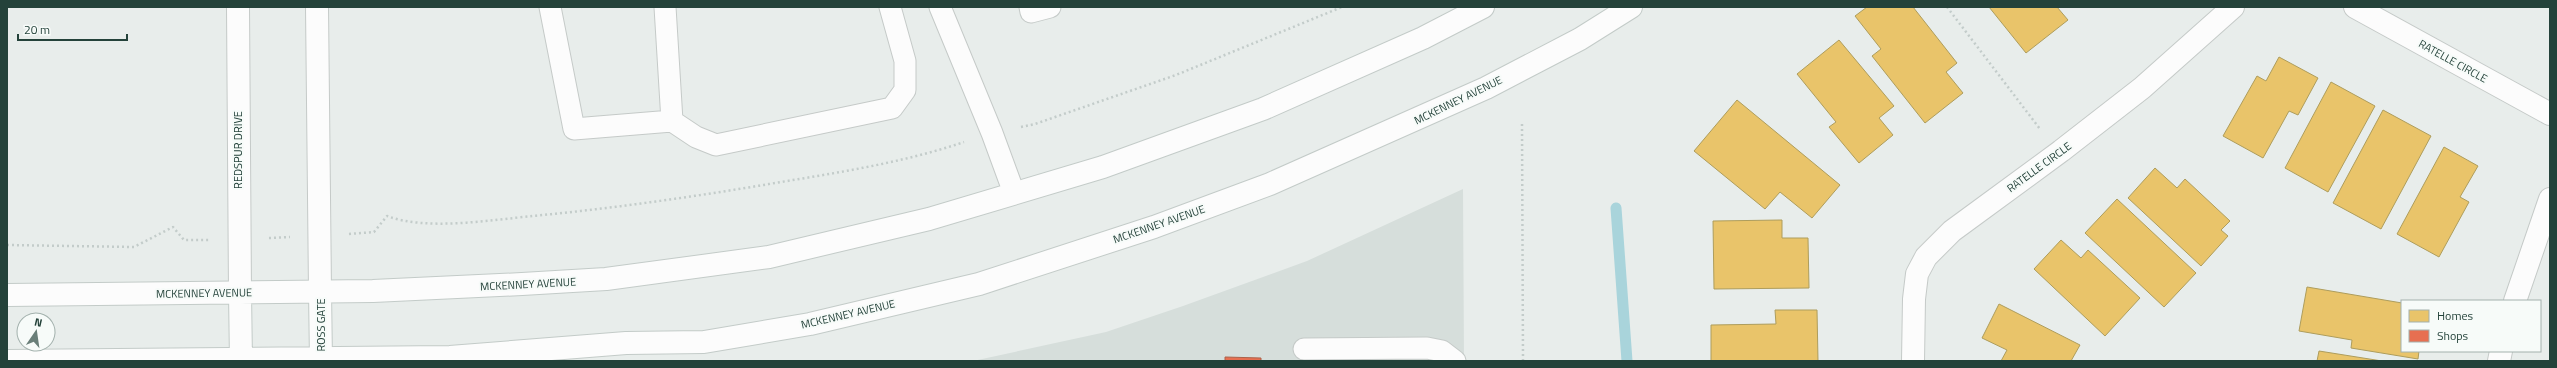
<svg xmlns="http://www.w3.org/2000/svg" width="2557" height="368" font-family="'Titillium Web',sans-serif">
<rect width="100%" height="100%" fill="#e8edeb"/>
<!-- built -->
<path fill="#d6dedb" d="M1463,189L1464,361H973L1106,332L1183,306L1307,261Z"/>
<!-- homes -->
<path fill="#e9c46a" stroke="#ae9d5c" d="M1867,7H1913L1957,63L1946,72L1963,93L1925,123L1872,56L1881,49L1855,16Z
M1989,7H2057L2068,20L2026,53Z
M1839,40L1894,106L1879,118L1893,135L1859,163L1829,127L1836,122L1797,74Z
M2279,57L2318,78L2298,115L2289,111L2263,158L2223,136L2257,76L2266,81Z
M2331,82L2375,106L2328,192L2285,168Z
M1737,100L1840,185L1812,218L1780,192L1765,209L1694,151Z
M2383,110L2431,136L2381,229L2333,203Z
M2444,147L2478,166L2460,197L2469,202L2439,257L2397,234Z
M2155,168L2177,188L2185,179L2230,221L2221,230L2228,236L2201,266L2128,198Z
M2117,199L2196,273L2164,307L2085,233Z
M1782,220V238H1808L1809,288L1714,289L1713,221Z
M2061,240L2081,258L2088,250L2140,298L2105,336L2034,269Z
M2307,287L2402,303V351H2419L2418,359L2351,348L2352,340L2299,331Z
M1999,304L2080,345L2071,361H2001L2007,350L1982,338Z
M1775,310H1817L1818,361H1711V325L1776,324Z
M2319,351L2382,361H2317Z"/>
<!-- shops -->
<path fill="#e76f51" stroke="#ac624a" d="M1225,357L1261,358V361H1225Z"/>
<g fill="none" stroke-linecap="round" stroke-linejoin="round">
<!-- stream -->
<path stroke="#a9d4db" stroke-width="11" d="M1616,208L1627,361"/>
<!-- lane casing -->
<g stroke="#c5cac8" stroke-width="23">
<path id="lane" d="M550,7L574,129L672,121L665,7
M940,7L992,133L1014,193
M1030,7L1031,12L1050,7
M672,121L696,137L716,145L892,108L905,90V61L890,7
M1304,349L1427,348L1442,351L1455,361"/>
</g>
<!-- street casing -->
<g stroke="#c5cac8" stroke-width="24">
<path id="street" d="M238,7L240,293
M317,7L320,291
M2355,7L2550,114
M2515,301L2550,199
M1913,361L1914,299L1917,274L1926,257L1952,231L2061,151L2142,88L2233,7
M2499,361L2501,351"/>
</g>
<!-- secondary casing -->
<g stroke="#c3cbc8" stroke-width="24">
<path id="secondary" d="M320,291L321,361
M240,293L241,361
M7,295L373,291L522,284L606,279L769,257L929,219L1103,167L1263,109L1423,38L1483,7
M7,361L450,357L626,343L704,342L810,324L979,284L1154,227L1270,184L1486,88L1580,39L1631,7"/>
</g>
<!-- path -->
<path stroke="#c3ccca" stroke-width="2.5" stroke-dasharray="2 3" stroke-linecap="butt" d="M1947,7L2040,129
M1522,124L1523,361
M1021,127L1035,124L1176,75L1342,7
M349,234L374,232L387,216C427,231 490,220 533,216C616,208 699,196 781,182C842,172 905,162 964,142
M269,238L290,237
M7,245L134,247L173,227L184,240H210"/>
<!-- lane -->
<use href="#lane" stroke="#fcfcfc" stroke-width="21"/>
<!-- street -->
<use href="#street" stroke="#fcfcfc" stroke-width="22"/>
<!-- secondary -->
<use href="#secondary" stroke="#fcfcfc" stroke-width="22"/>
</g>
<g text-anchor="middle" stroke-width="4" stroke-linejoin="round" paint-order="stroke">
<!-- street labels -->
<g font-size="11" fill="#24423a" stroke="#f7fbf9">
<text transform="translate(2453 61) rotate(29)" y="4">RATELLE CIRCLE</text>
<text transform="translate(1458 100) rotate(-26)" y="4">MCKENNEY AVENUE</text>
<text transform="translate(238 150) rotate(-90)" y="4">REDSPUR DRIVE</text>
<text transform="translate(2039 167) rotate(-36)" y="4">RATELLE CIRCLE</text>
<text transform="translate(1159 224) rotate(-19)" y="4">MCKENNEY AVENUE</text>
<text transform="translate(528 284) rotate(-3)" y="4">MCKENNEY AVENUE</text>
<text transform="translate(204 293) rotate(-1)" y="4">MCKENNEY AVENUE</text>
<text transform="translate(848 314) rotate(-13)" y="4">MCKENNEY AVENUE</text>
<text transform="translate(321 325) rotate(-90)" y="4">ROSS GATE</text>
</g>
</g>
<!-- border -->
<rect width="2557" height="368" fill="none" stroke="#24423a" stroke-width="16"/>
<!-- legend -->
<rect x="2401" y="300" width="140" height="52" fill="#f7fbf9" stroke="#a3b1ad"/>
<rect x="2409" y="310" width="20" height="12" fill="#e9c46a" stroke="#a3b1ad"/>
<text x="2437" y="320" font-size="12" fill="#24423a">Homes</text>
<rect x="2409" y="330" width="20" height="12" fill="#e76f51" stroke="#a3b1ad"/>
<text x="2437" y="340" font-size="12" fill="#24423a">Shops</text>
<!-- north arrow -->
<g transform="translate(36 332) rotate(13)"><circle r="19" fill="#f7fbf9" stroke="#a3b1ad"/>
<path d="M0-3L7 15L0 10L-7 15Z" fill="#697e78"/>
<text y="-6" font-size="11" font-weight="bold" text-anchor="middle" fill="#24423a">N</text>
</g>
<!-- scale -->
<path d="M18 34v6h109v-6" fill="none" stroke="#24423a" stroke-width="2"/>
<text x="24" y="34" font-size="12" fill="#24423a" stroke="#f7fbf9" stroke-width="3" paint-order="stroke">20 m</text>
</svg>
